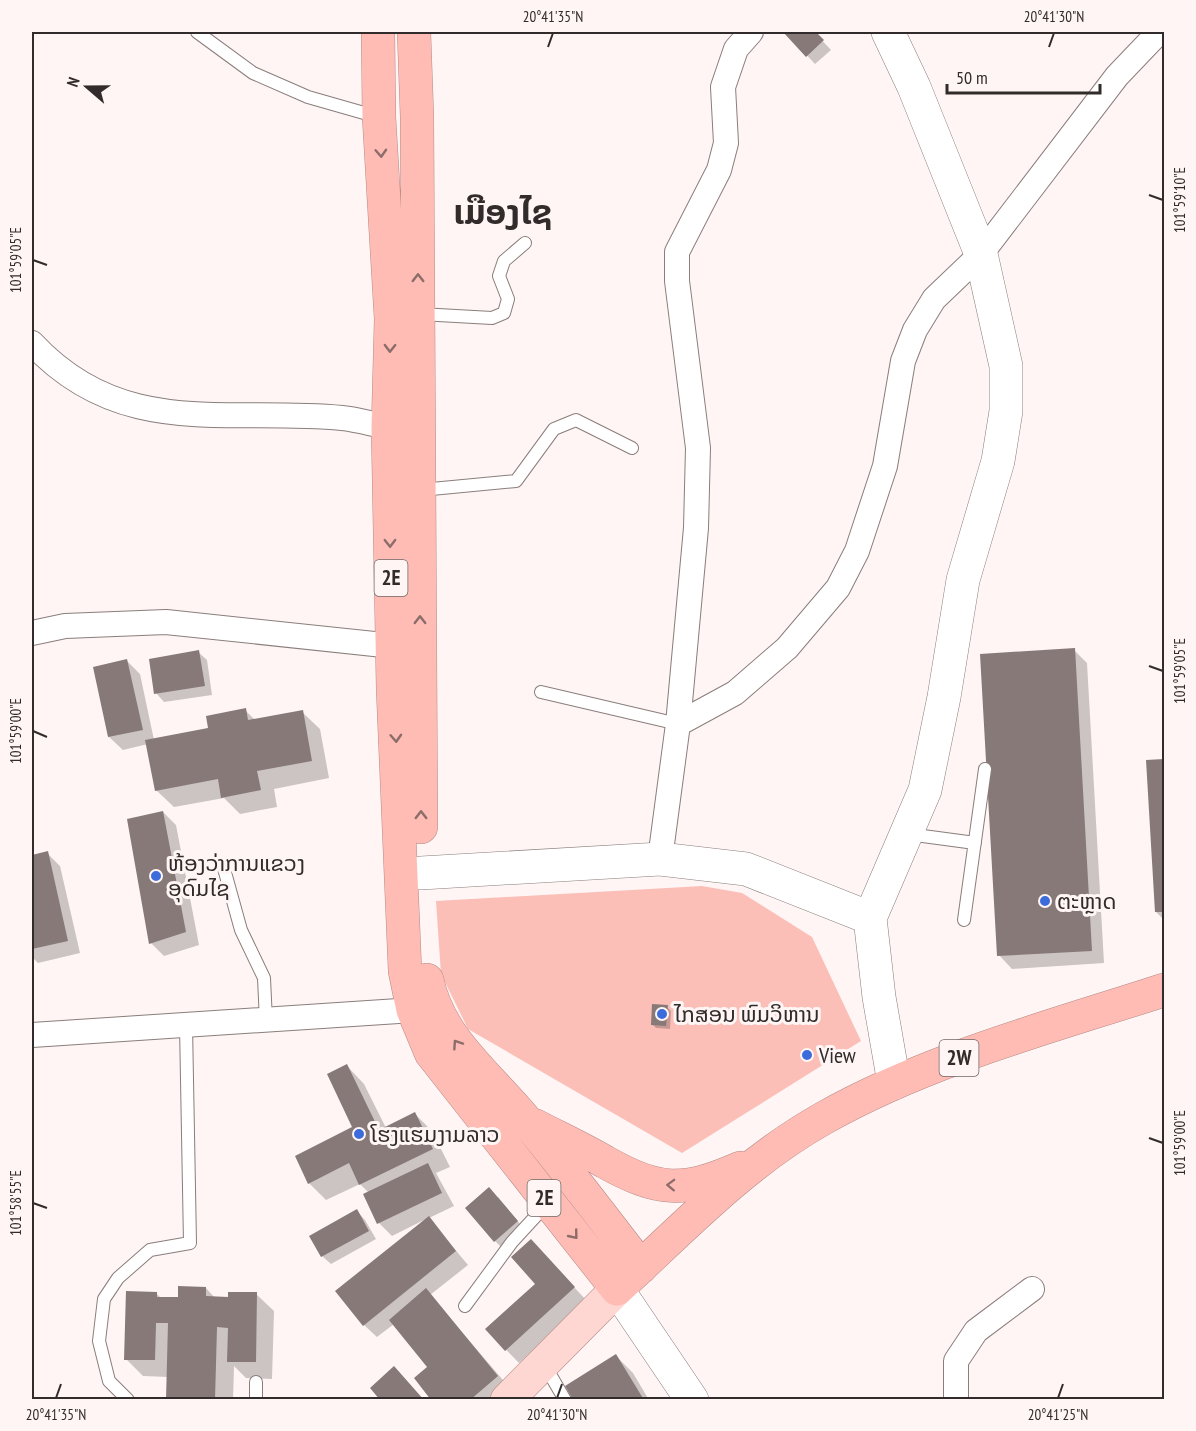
<svg xmlns="http://www.w3.org/2000/svg" width="1196" height="1431" font-family="'PT Sans Narrow','Noto Sans Lao',sans-serif">
<rect width="100%" height="100%" fill="#fef5f4"/>
<!-- green -->
<path fill="#fbbfb8" d="M702,886L742,893L812,937L861,1041L682,1153L468,1029L441,974L436,901Z"/>
<!-- shadow -->
<path fill="#0003" d="M785,32H814L831,50L815,64Z
M1074,650L1087,663L1104,963L1012,969L999,955Z
M198,652L207,660L212,695L164,702L156,693Z
M127,661L140,674L154,740L210,729L245,710L255,720L302,712L320,729L329,778L274,789L277,807L240,814L224,798L174,807L156,790L148,744L123,750L109,737L94,668Z
M1164,761V920L1156,912L1147,762Z
M163,812L176,825L199,945L164,956L151,943Z
M47,853L60,866L80,953L38,963L32,957V856Z
M667,1007L671,1011L670,1029L656,1028L652,1024Z
M347,1066L364,1084L386,1128L415,1114L432,1131L450,1167L436,1173L454,1206L429,1218L468,1265L430,1295L515,1394L508,1400H433L430,1367L394,1324L377,1337L364,1325L424,1220L392,1236L379,1223L369,1193L360,1184L326,1200L309,1183L354,1128Z
M498,1197L525,1230L503,1249L495,1241Z
M357,1211L365,1220L376,1239L331,1264L322,1256Z
M543,1254L587,1301L519,1363L487,1330L537,1284Z
M206,1288L215,1298L256,1294L274,1311L272,1379L246,1378L234,1366L233,1400H168L169,1377L143,1376L126,1359L156,1293L161,1298L179,1299Z
M616,1356L633,1373L649,1400H575Z"/>
<!-- building -->
<path fill="#867978" d="M783,32H816L824,40L806,57Z
M1075,648L1092,951L997,956L980,654Z
M199,650L205,686L154,694L149,659Z
M127,659L143,730L108,737L93,667Z
M246,708L248,720L303,710L312,761L257,771L261,790L221,798L218,779L155,791L145,740L208,728L206,716Z
M1164,759V912H1155L1146,760Z
M163,811L186,932L149,944L127,819Z
M48,851L68,941L32,949V855Z
M652,1004L668,1005L666,1026L651,1025Z
M347,1064L379,1130L415,1112L433,1149L359,1185L349,1163L308,1184L295,1156L352,1127L327,1074Z
M428,1163L442,1193L377,1224L363,1194Z
M489,1187L518,1221L494,1242L465,1208Z
M357,1209L369,1231L321,1257L309,1236Z
M429,1216L456,1251L363,1326L335,1291Z
M531,1239L575,1287L505,1351L485,1329L535,1284L511,1257Z
M178,1286L206,1287V1296L228,1297V1292H257L256,1362H227L228,1328L217,1327L215,1400H166L168,1323H156L155,1360H124L126,1291L157,1292V1297H178Z
M426,1288L498,1376L470,1400H431L414,1378L427,1367L389,1320Z
M616,1354L644,1400H573L565,1386Z
M394,1366L424,1400H380L370,1388Z"/>
<g fill="none" stroke-linecap="round" stroke-linejoin="round">
<!-- lane casing -->
<g stroke="#8a7e7c" stroke-width="14">
<path id="lane" d="M197,32L253,73L308,97L378,117
M420,314L492,318L504,313L508,299L499,276L504,261L525,243
M421,490L516,481L554,429L576,420L632,448
M541,692L678,724
M908,834L975,843
M223,865L241,930L264,978L266,1021
M964,920L985,769
M465,1306L512,1242L547,1204
M544,1364L565,1400
M256,1382V1400
M128,1400L109,1381L99,1341L104,1299L118,1278L150,1250L190,1243L186,1025"/>
</g>
<!-- street casing -->
<g stroke="#8a7e7c" stroke-width="26">
<path id="street" d="M32,343C122,440 226,407 342,418C363,420 383,428 405,429
M32,633L65,626L166,622L393,646
M678,724L735,693L787,648L838,588L857,551L885,466L903,361L915,330L934,299L981,254L1117,76L1159,32
M660,859L678,724L696,528L698,448L677,281V252L719,170L726,143L723,87L736,49L751,32
M32,1035L429,1009
M956,1400V1361L976,1331L1032,1289"/>
</g>
<!-- secondary casing -->
<g stroke="#8a7e7c" stroke-width="34">
<path id="secondary" d="M421,873L660,859L746,869L870,918L879,997L894,1083
M870,918L925,790L944,697L963,580L998,461L1006,411V366L981,254L914,87L888,32
M617,1289L692,1400"/>
</g>
<!-- primary casing -->
<g stroke="#b68a85" stroke-width="34">
<path id="primary" d="M507,1400L617,1289"/>
</g>
<!-- highway casing -->
<g stroke="#b68a85" stroke-width="34">
<path id="highway" d="M378,32L379,117L391,319L388,429L393,689L405,971L413,1010L431,1053L617,1289C682,1229 745,1162 824,1118C929,1059 1050,1027 1164,990
M414,32L417,117L421,827
M427,980C440,1041 491,1077 528,1123C567,1170 604,1219 641,1267
M536,1126C559,1138 583,1149 605,1162C659,1192 683,1193 740,1168"/>
</g>
<!-- lane -->
<use href="#lane" stroke="#fff" stroke-width="12"/>
<!-- street -->
<use href="#street" stroke="#fff" stroke-width="24"/>
<!-- secondary -->
<use href="#secondary" stroke="#fff" stroke-width="33"/>
<!-- primary -->
<use href="#primary" stroke="#fed7d3" stroke-width="33"/>
<!-- highway -->
<use href="#highway" stroke="#febcb5" stroke-width="33"/>
</g>
<!-- one-way arrows -->
<defs><path id="oneway-chevron" d="M-2-3.5L2.5 0L-2 3.5" fill="none" stroke-width="1.6" stroke-linecap="round" stroke-linejoin="round" transform="scale(1.5)"/></defs>
<g stroke="#8d6d69">
<use href="#oneway-chevron" transform="translate(381 153) rotate(87)"/>
<use href="#oneway-chevron" transform="translate(418 278) rotate(-90)"/>
<use href="#oneway-chevron" transform="translate(390 348) rotate(91)"/>
<use href="#oneway-chevron" transform="translate(390 543) rotate(89)"/>
<use href="#oneway-chevron" transform="translate(420 620) rotate(-90)"/>
<use href="#oneway-chevron" transform="translate(396 738) rotate(87)"/>
<use href="#oneway-chevron" transform="translate(421 815) rotate(-90)"/>
<use href="#oneway-chevron" transform="translate(457 1044) rotate(-124)"/>
<use href="#oneway-chevron" transform="translate(671 1185) rotate(-178)"/>
<use href="#oneway-chevron" transform="translate(574 1235) rotate(51)"/>
</g>
<!-- ticks -->
<path fill="none" stroke="#312c2b" stroke-width="2" d="M548,47L553,33M1049,47L1054,33M1149,195L1163,200M33,260L47,265M1149,666L1163,671M33,731L47,737M1149,1138L1163,1143M33,1203L47,1208M56,1398L61,1384M557,1398L562,1384M1058,1398L1063,1384"/>
<!-- markers -->
<g fill="#3c6cdc" stroke="#fef5f4" stroke-width="2">
<circle cx="156" cy="876" r="6"/>
<circle cx="1045" cy="901" r="6"/>
<circle cx="662" cy="1014" r="6"/>
<circle cx="807" cy="1055" r="6"/>
<circle cx="359" cy="1134" r="6"/>
</g>
<g text-anchor="middle" stroke-width="6" stroke-linejoin="round" paint-order="stroke">
<!-- shield labels -->
<g fill="#fef5f4" stroke="#6e6867" stroke-width="1.5">
<rect x="374.5" y="560" width="33" height="36" rx="4.5"/>
<rect x="939.5" y="1040" width="39" height="36" rx="4.5"/>
<rect x="527.5" y="1180" width="33" height="36" rx="4.5"/>
</g>
<g font-size="21" font-weight="bold" fill="#312c2b">
<text x="391" y="585">2E</text>
<text x="959" y="1065">2W</text>
<text x="544" y="1205">2E</text>
</g>
<!-- poi labels -->
<g font-size="22" fill="#312c2b" stroke="#fef5f4" text-anchor="start">
<text x="168" y="871">ຫ້ອງວ່າການແຂວງ<tspan x="168" dy="25">ອຸດົມໄຊ</tspan></text>
<text x="1057" y="909">ຕະຫຼາດ</text>
<text x="674" y="1022">ໄກສອນ ພົມວິຫານ</text>
<text x="819" y="1063">View</text>
<text x="371" y="1142">ໂຮງແຮມງາມລາວ</text>
</g>
<!-- town labels -->
<g font-size="34" font-weight="bold" fill="#312c2b" stroke="#fef5f4">
<text x="503" y="224">ເມືອງໄຊ</text>
</g>
</g>
<!-- border -->
<rect width="1196" height="1431" fill="none" stroke="#fef5f4" stroke-width="66"/>
<!-- north arrow -->
<g transform="translate(87 87) rotate(290)" stroke="#fef5f4" stroke-width="4.5" paint-order="stroke">
<path d="M0-4.5L10 22L0 15L-10 22Z" fill="#312c2b"/>
<text y="-9" font-size="16" font-weight="bold" text-anchor="middle" fill="#312c2b">N</text>
</g>
<!-- scale -->
<path d="M947 84v9h153v-9" fill="none" stroke="#312c2b" stroke-width="3"/>
<text x="956" y="84" font-size="18" fill="#312c2b" stroke="#fef5f4" stroke-width="4.5" paint-order="stroke">50 m</text>
<rect x="33" y="33" width="1130" height="1365" fill="none" stroke="#312c2b" stroke-width="2"/>
<g font-size="15" text-anchor="middle" fill="#312c2b">
<text x="553" y="22">20°41'35"N</text>
<text x="1054" y="22">20°41'30"N</text>
<text transform="translate(1180 200) rotate(-90)" y="5">101°59'10"E</text>
<text transform="translate(16 260) rotate(-90)" y="5">101°59'05"E</text>
<text transform="translate(1180 671) rotate(-90)" y="5">101°59'05"E</text>
<text transform="translate(16 731) rotate(-90)" y="5">101°59'00"E</text>
<text transform="translate(1180 1143) rotate(-90)" y="5">101°59'00"E</text>
<text transform="translate(16 1203) rotate(-90)" y="5">101°58'55"E</text>
<text x="56" y="1420">20°41'35"N</text>
<text x="557" y="1420">20°41'30"N</text>
<text x="1058" y="1420">20°41'25"N</text>
</g>
</svg>
